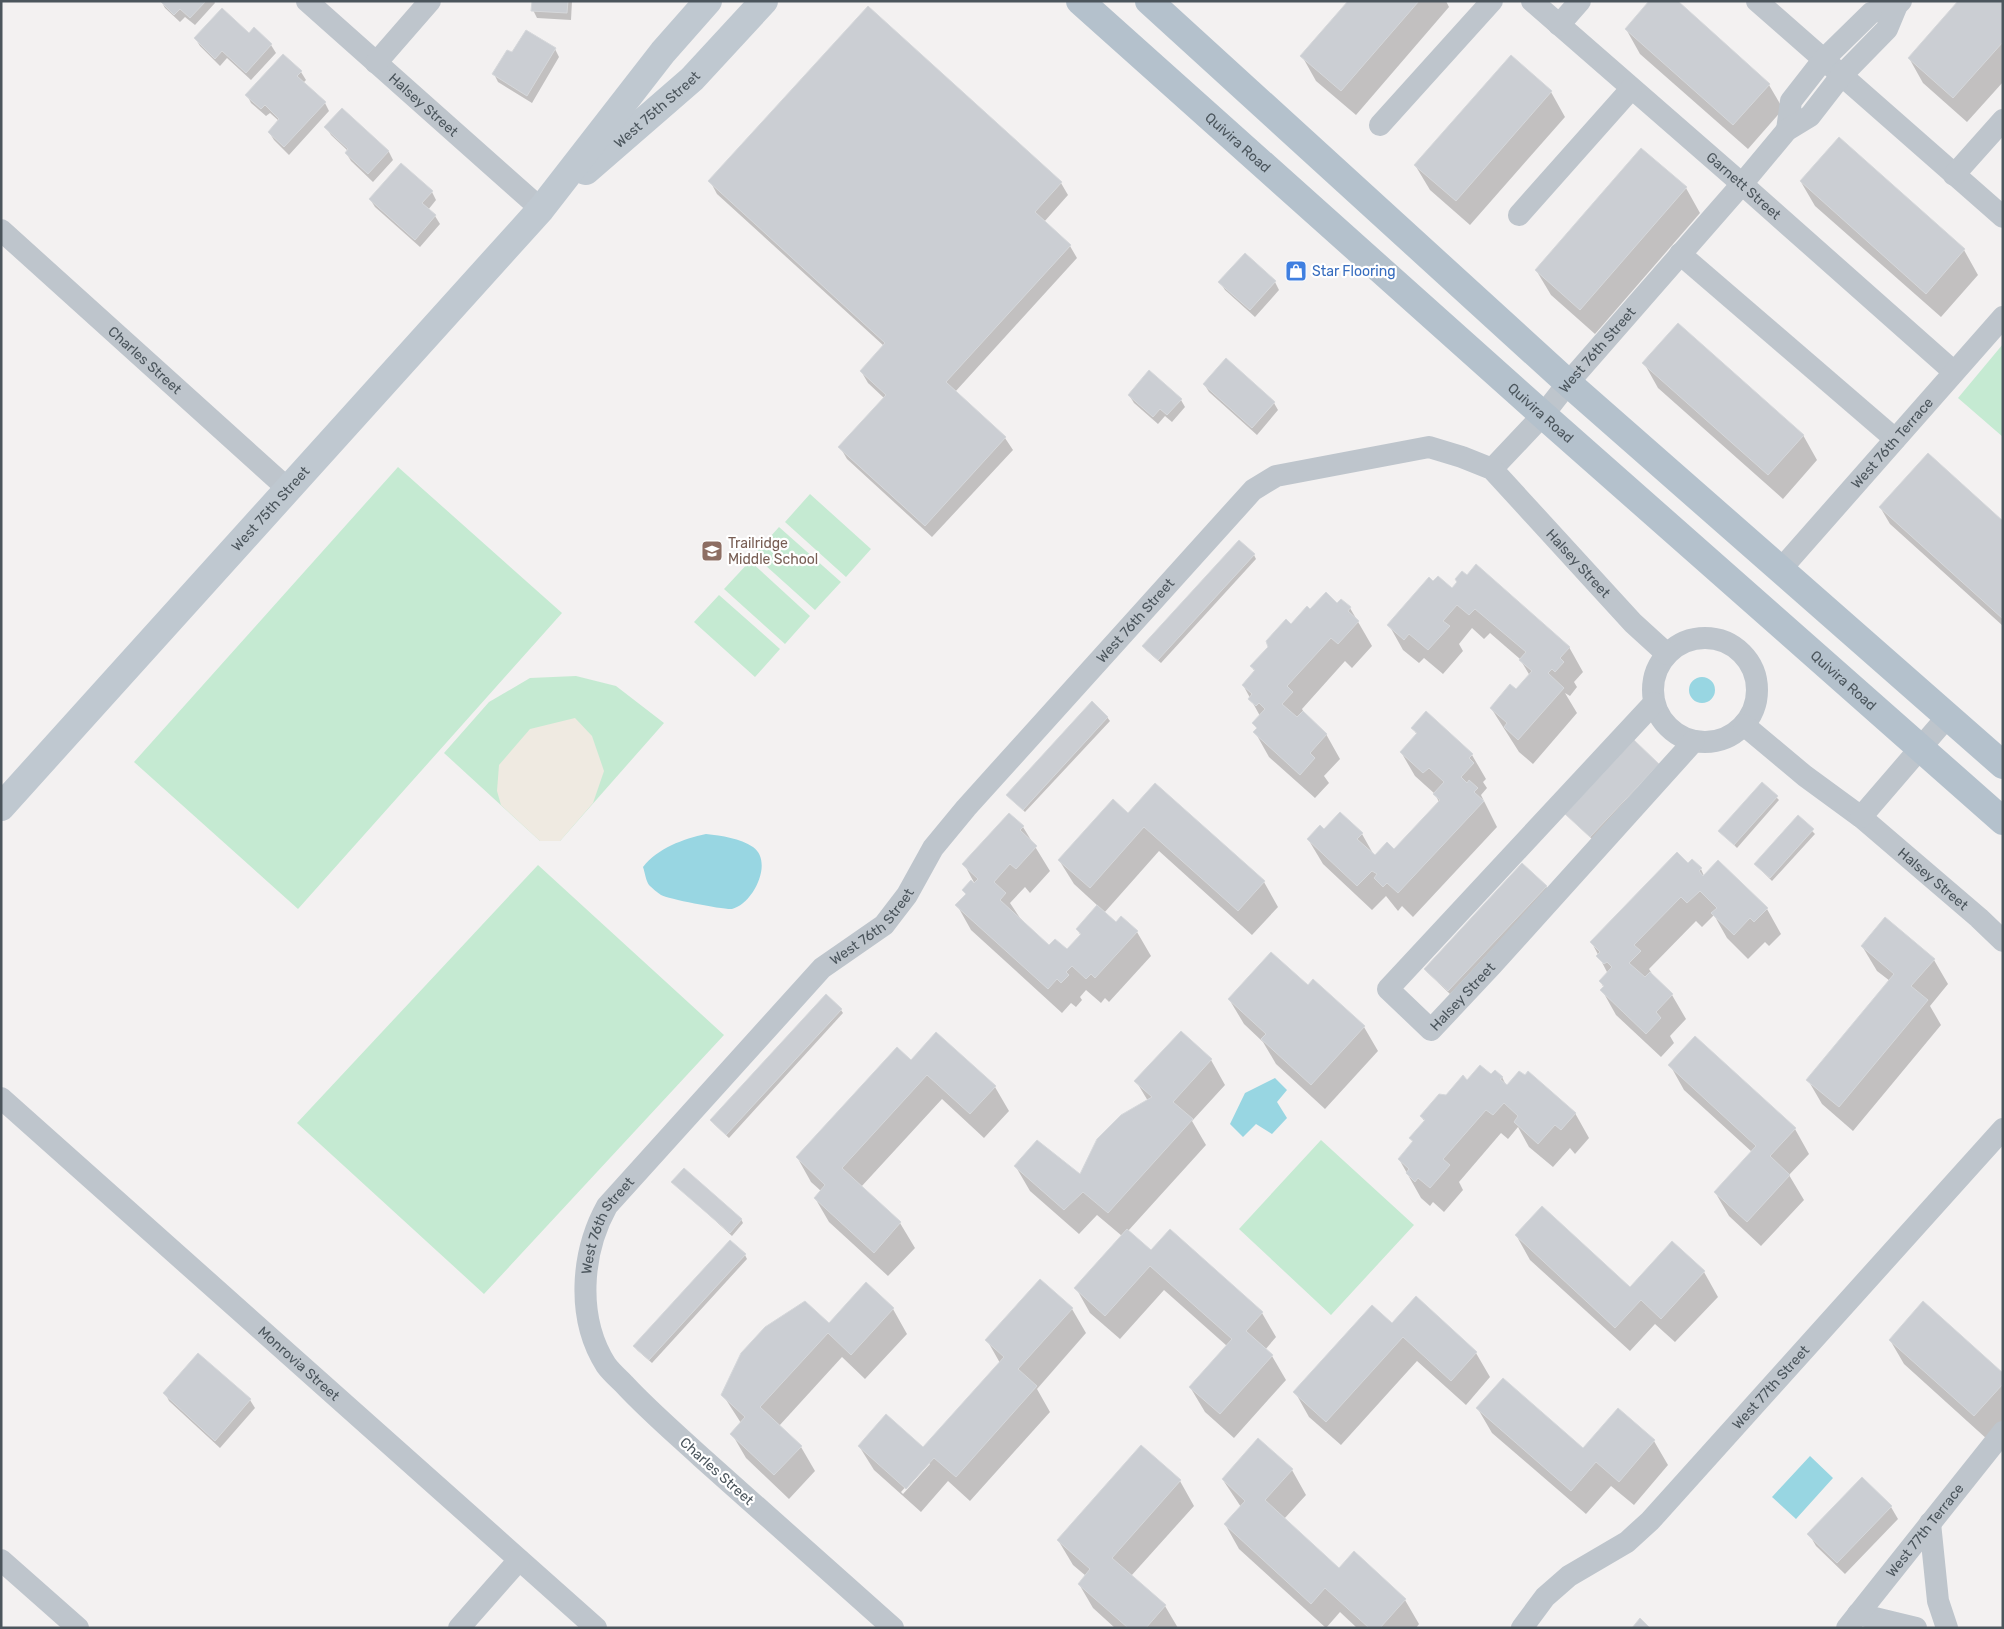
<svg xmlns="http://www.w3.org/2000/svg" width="2004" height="1629" font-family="Rubik,sans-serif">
<rect width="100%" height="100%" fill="#f3f1f1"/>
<!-- green -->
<path fill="#c5ead2" d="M2003,344V437L1958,398Z
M398,467L562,613L298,909L134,762Z
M810,494L871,549L846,577L785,522Z
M779,527L841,582L815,610L754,555Z
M750,561L810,616L785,644L724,589Z
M719,595L780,649L755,677L694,622Z
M576,676L616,686L664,723L560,841H540L444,753L489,702L530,678Z
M538,865L724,1035L484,1294L297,1123Z
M1321,1140L1414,1225L1331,1315L1239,1229Z"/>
<!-- sand -->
<path fill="#efeae1" d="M575,718L592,736L604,771L593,803L560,841H540L501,805L497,791L499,765L530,729Z"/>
<!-- water -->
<path fill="#98d6e2" d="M1689 690a13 13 0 1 1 26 0a13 13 0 1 1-26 0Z
M706,834C722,836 740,838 753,847C774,862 753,904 732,909C725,910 668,899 661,895C658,893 652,888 649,885C646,881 645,873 643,867C658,848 683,839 706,834Z
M1275,1078L1287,1090L1277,1102L1287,1118L1272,1134L1256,1124L1243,1137L1230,1124L1245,1093Z
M1810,1456L1833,1478L1796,1519L1772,1497Z"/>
<!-- shadow -->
<path fill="#0003" fill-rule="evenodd" d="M161,1H214L215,3L195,25L185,17L180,22L165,8Z
M533,1H572L571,20L537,18L533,10Z
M1349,1H1446L1449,7L1356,115L1316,81L1302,56Z
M2003,1V82L1967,122L1923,83L1909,58Z
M254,29L271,45L276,53L251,80L227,58L220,66L200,46L195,38L249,35Z
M1626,29L1769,85L1783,109L1748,149L1640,54Z
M555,49L559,57L532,103L498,82L494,74L513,54Z
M283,56L301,72L306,80L303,83L325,103L329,111L289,155L274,140L269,132L279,121L270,113L266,116L251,103L247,95Z
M1511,57L1551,92L1565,117L1470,225L1430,190L1415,165Z
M342,109L389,152L393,160L373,182L351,161L346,153L348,151L331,135L326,127Z
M1839,139L1964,250L1978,275L1941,317L1815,206L1801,182Z
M710,181L1061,183L1068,195L1044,222L1070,246L1077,258L955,392L1005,438L1013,450L932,537L847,459L840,447L884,398L868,383L861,371L884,346L717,194Z
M1686,188L1700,213L1595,334L1551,295L1536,270Z
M432,192L436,200L428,210L435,216L440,224L420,247L375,207L370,199Z
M1220,282H1275L1279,290L1255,317L1225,290Z
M1644,363L1803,435L1817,460L1783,499L1658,388Z
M1204,384L1274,403L1278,410L1257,435L1209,392Z
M1129,395L1181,400L1185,407L1172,422L1165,416L1158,424L1134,403Z
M1880,507L2003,522V626L1890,524Z
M1254,555L1256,559L1161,663L1146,650L1144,646Z
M1433,582L1452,590L1569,647L1583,672L1574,682L1577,687L1570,696L1565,693L1577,713L1533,764L1519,752L1491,708L1517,691L1530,676L1520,659L1490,633L1484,639L1472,628L1459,644L1463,651L1443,674L1424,658L1419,663L1403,650L1389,625Z
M1338,604L1350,608L1372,646L1352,668L1345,661L1302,709L1306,716L1326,734L1340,759L1324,776L1329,783L1315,798L1269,757L1255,732L1257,730L1254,723L1260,716L1243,685L1255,672L1252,667L1291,625L1310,611Z
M1107,717L1110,721L1025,812L1010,798L1008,795Z
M1413,728L1472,755L1486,779L1483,782L1487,788L1481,795L1497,827L1413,917L1402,906L1398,911L1386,896L1372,910L1323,864L1308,839L1324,831L1362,834L1375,857L1394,851L1439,802L1435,794L1415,776L1401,752L1417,735Z
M1658,764L1592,839L1569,817Z
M1762,783L1779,800L1737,848L1720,831Z
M1128,814L1264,882L1278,907L1252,935L1159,851L1104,913L1116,923L1137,932L1151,956L1109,1002L1105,998L1101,1003L1086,990L1080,997L1082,1000L1076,1007L1071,1003L1062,1013L971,930L957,905L966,895L964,890L976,886L964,864L1023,827L1050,871L1030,893L1025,887L1010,903L1020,918L1049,947L1067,951L1081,936L1077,929L1098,906L1074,884L1059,860Z
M1798,817L1815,834L1772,881L1755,864Z
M1718,862L1767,909L1781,934L1769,946L1765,942L1748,959L1727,938L1714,915L1702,927L1696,921L1649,969L1654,977L1672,995L1686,1019L1670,1036L1674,1043L1661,1057L1616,1015L1602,990L1604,988L1600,981L1608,974L1592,943L1688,865L1701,869L1704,876Z
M1546,886L1548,890L1450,994L1427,972L1425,969Z
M1862,946L1934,960L1948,984L1930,1006L1941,1025L1853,1131L1822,1104L1808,1080L1890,981L1877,971Z
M1308,987L1364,1027L1378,1051L1325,1109L1276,1064L1263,1042L1244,1024L1229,999Z
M841,1010L843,1013L729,1138L714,1124L712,1120Z
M1181,1033L1211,1060L1225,1085L1192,1121L1206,1145L1128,1231L1151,1252L1262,1313L1276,1337L1265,1350L1272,1356L1286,1380L1234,1438L1205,1412L1190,1387L1227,1346L1164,1290L1120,1339L1090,1313L1076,1288L1122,1236L1097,1215L1079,1234L1030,1191L1016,1167L1080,1176L1148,1101L1136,1081Z
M911,1061L995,1087L1009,1111L984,1138L942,1099L861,1187L900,1223L915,1248L888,1276L829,1222L815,1198L821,1191L811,1182L797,1157Z
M1670,1065L1795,1129L1809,1154L1789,1175L1804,1200L1761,1246L1729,1216L1715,1192L1752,1152L1684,1090Z
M1491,1076L1502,1077L1507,1087L1575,1113L1589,1138L1575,1154L1570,1148L1553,1167L1529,1147L1518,1127L1508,1139L1501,1133L1459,1182L1463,1190L1444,1212L1433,1202L1430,1206L1421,1198L1399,1159L1413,1143L1411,1139L1425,1122L1421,1116L1467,1081Z
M673,1182L741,1219L743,1223L732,1236Z
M1516,1235L1630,1288L1704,1272L1718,1297L1675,1342L1655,1324L1630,1351L1530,1260Z
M745,1255L747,1259L652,1363L637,1350L635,1346Z
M893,1309L907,1334L865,1379L842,1357L779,1426L801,1447L815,1471L789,1499L746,1458L732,1434L741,1423L723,1395L829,1325Z
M1072,1309L1086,1333L1037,1389L1050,1412L970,1501L948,1481L921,1512L874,1470L859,1446L923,1449L1000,1363L987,1340ZM928,1462L930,1464L903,1494L901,1492Z
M1392,1325L1476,1353L1490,1377L1466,1405L1417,1361L1341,1445L1309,1417L1295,1392Z
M1890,1340L2003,1374V1424L1988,1440L1904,1364Z
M165,1393L250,1400L255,1408L220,1448L169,1401Z
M1478,1409L1583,1450L1654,1441L1668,1465L1634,1505L1611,1486L1586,1514L1492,1433Z
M1259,1440L1292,1470L1306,1495L1284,1519L1339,1570L1405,1600L1419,1624L1416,1628H1357L1340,1612L1326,1628L1239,1549L1225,1524L1241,1507L1223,1480Z
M1862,1479L1891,1507L1898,1519L1845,1574L1816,1546L1809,1534Z
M1180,1481L1194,1506L1131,1576L1165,1606L1178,1628H1115L1093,1608L1079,1584L1086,1576L1073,1565L1058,1540Z"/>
<!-- building -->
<path fill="#cbced3" stroke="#d6d8db" d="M160,1H206L190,18L180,9L174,15Z
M532,1H568L567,13L531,11Z
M1348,1H1419L1341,91L1300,56Z
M1649,1H1678L1770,84L1733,125L1625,29Z
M1958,1H2003V42L1953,98L1908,58Z
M868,6L1062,182L1035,212L1071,245L946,382L1006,437L925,526L838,447L886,395L860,371L885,343L708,181Z
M222,8L249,33L254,27L272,44L246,73L222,51L215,59L194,38Z
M526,30L556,48L527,96L492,74L507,50L512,52Z
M283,54L302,71L297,76L326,102L284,147L268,132L279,119L265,105L261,109L245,95Z
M1511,55L1552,91L1456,201L1414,165Z
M342,108L389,151L368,174L345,153L348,149L324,127Z
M1839,137L1965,249L1926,294L1800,181Z
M1641,148L1687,187L1580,310L1535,270Z
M401,163L433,191L422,203L436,215L415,240L369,199Z
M1245,253L1276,281L1250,310L1218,282Z
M1678,323L1804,435L1768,475L1642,363Z
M1226,358L1275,402L1252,428L1203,384Z
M1149,370L1182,399L1167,415L1160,409L1153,417L1128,395Z
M1928,453L2003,521V619L1879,507Z
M1239,540L1255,554L1158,660L1142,646Z
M1476,564L1570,647L1560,658L1564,662L1555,672L1552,669L1548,673L1564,688L1518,740L1504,727L1507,723L1490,708L1510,684L1516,689L1532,671L1519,660L1526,652L1475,609L1469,615L1457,605L1443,621L1450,626L1428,650L1409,634L1404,640L1387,625L1429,577L1433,581L1438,576L1452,588L1457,582L1455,579L1462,571L1467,575Z
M1326,592L1337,603L1341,599L1351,607L1348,611L1359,621L1338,644L1331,638L1287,686L1293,692L1282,704L1297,717L1303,711L1327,734L1310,753L1315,758L1300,775L1253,732L1257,728L1252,723L1265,709L1259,703L1256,706L1248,699L1252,694L1242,685L1255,670L1250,666L1268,647L1266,641L1286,619L1291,624L1307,606L1310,609Z
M1092,701L1108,717L1023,810L1006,795Z
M1426,711L1473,754L1469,758L1474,763L1461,777L1467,783L1469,780L1478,788L1474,792L1484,801L1398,893L1387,883L1383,887L1374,878L1377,874L1372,871L1357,886L1307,839L1320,825L1324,829L1340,812L1363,833L1357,839L1375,855L1387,842L1394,849L1440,800L1433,794L1444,782L1429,768L1423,773L1400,752L1417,733L1411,728Z
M1634,740L1659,764L1590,837L1565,814Z
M1762,782L1778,796L1734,845L1718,831Z
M1155,783L1265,881L1238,911L1144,827L1090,888L1058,860L1113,799L1128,813Z
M1009,813L1024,826L1020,830L1037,846L1016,869L1010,864L994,882L1006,893L1000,900L1049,945L1055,939L1067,949L1081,934L1076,929L1097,905L1116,922L1121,916L1138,931L1095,978L1091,974L1086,979L1072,966L1066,972L1069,975L1061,983L1057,979L1048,989L955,905L966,894L962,890L971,880L974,883L978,879L962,864Z
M1798,815L1814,829L1770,878L1754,864Z
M1677,852L1688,863L1692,859L1702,868L1699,871L1703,876L1718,860L1768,908L1754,922L1750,918L1734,935L1711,913L1717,908L1700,891L1687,903L1681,897L1634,945L1641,951L1629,963L1645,977L1650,972L1673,994L1656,1012L1661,1018L1646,1034L1600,990L1604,986L1599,981L1612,967L1607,962L1604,964L1596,956L1600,952L1590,942Z
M1522,863L1547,886L1448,991L1424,969Z
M1885,917L1935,959L1911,986L1928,1000L1839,1107L1806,1080L1894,974L1861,946Z
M1271,952L1308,985L1313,979L1365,1026L1311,1085L1261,1039L1266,1034L1228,999Z
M826,994L842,1009L726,1135L710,1120Z
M1181,1031L1212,1059L1173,1102L1193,1119L1108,1213L1083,1192L1064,1210L1014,1166L1037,1140L1080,1174L1097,1139L1121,1115L1152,1097L1134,1081Z
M936,1032L996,1086L970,1114L927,1075L842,1168L901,1222L874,1253L814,1198L825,1185L796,1157L897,1047L911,1060Z
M1695,1036L1796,1128L1770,1156L1790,1175L1747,1222L1714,1192L1756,1146L1668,1065Z
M1480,1065L1491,1074L1495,1070L1503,1077L1500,1079L1507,1085L1519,1071L1525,1075L1528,1071L1576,1113L1561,1130L1555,1125L1538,1144L1514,1122L1518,1116L1504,1103L1493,1115L1486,1110L1443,1159L1450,1165L1430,1188L1418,1178L1415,1182L1406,1173L1409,1169L1398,1159L1413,1141L1409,1138L1425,1120L1420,1116L1439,1094L1446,1095L1463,1075L1467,1080Z
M684,1168L742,1219L730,1233L671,1182Z
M1542,1206L1630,1287L1672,1241L1705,1271L1661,1319L1641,1300L1615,1328L1515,1235Z
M1127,1229L1151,1250L1170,1229L1263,1312L1246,1331L1273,1355L1220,1414L1189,1387L1232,1339L1150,1266L1105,1316L1074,1288Z
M730,1240L746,1254L649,1360L633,1346Z
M1040,1279L1073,1308L1018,1369L1037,1386L956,1477L934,1458L906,1489L858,1446L886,1414L923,1447L1004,1357L985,1340Z
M866,1282L894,1308L851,1355L828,1333L760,1407L802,1446L774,1475L730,1434L745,1417L721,1395L741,1353L765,1327L805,1301L829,1323Z
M1416,1296L1477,1352L1451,1381L1403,1337L1326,1422L1293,1392L1372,1305L1392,1323Z
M1923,1301L2003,1373V1384L1974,1416L1889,1340Z
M198,1353L251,1399L215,1441L163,1393Z
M1503,1378L1583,1448L1618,1408L1655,1440L1619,1482L1596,1462L1571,1491L1476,1408Z
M1258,1438L1293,1469L1265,1500L1339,1568L1354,1551L1406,1599L1380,1628H1369L1325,1588L1311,1604L1224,1524L1245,1501L1222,1479Z
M1141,1445L1181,1480L1112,1558L1166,1605L1146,1628H1128L1078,1584L1090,1569L1057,1540Z
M1862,1477L1892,1506L1837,1563L1807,1534Z
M1640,1618L1650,1628H1632Z"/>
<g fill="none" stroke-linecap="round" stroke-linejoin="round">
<!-- street -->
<g stroke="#bec5cc" stroke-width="22">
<path id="s1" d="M307,1L541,209"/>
<path id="s2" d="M1532,1L1742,184L1954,372"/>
<path d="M1757,1L2003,217"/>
<path d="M1559,25L1580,1"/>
<path d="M376,63L430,1"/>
<path d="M1380,125L1492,1"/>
<path d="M1787,130L1791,101L1823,60L1871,13L1897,5"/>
<path d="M1954,175L2003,120"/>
<path d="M1519,215L1631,89"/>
<path id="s3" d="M1,230L288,489"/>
<path d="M1680,254L1895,439"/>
<path id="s4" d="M1492,469L1543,415L1568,383L1742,184L1787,130L1810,116L1841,76L1887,29L1897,5L1901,1"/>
<path id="s5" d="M1781,569L2003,317"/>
<circle cx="1705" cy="690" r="52"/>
<path id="s6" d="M1654,703L1388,989L1431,1030L1492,965L1694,741"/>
<path id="s7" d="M1744,725L1805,776L1861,817L1979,918L2003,941"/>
<path d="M1861,817L1948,716"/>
<path id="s8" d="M1,1098L596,1628"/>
<path d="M1930,1523L1938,1601L1947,1628"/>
<path d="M1,1560L78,1628"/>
<path d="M1858,1614L1916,1628"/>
<path d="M459,1628L519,1560"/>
<path id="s9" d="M893,1628C829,1571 765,1514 701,1457C675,1433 648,1410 624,1384C618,1378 611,1372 606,1365C576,1318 581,1253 607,1206L822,968L884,925L907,895L933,848L966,808L1253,490L1276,476L1429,447L1462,457L1492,469L1633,623L1667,654"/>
<path id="s10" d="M1522,1628L1545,1597L1569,1576L1627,1542L1650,1521L2003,1129"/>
<path id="s11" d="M1847,1628L2003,1432"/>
</g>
<!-- secondary -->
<g stroke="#bfc8d0" stroke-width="28">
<path id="s12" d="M586,171L692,79L764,1"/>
<path id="s13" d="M1,807L541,209L663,52L708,1"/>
</g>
<!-- primary -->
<g stroke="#b4c1cc" stroke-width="28">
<path id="s14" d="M1080,1L1543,415L2003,821"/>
<path d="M1149,1L1568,383L2003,765"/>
</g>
</g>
<!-- icons -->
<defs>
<g id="shop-square" transform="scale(1.125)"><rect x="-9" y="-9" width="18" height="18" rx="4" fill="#3f7fe0" stroke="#fff"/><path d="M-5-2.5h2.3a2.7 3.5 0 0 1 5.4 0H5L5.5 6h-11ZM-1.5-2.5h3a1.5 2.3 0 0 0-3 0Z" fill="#fff"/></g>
<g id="school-square" transform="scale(1.125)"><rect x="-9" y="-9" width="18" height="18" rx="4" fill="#8d6e63" stroke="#fff"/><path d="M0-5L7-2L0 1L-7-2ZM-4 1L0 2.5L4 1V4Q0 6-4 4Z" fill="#fff"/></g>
</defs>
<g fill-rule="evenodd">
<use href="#shop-square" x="1296" y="271"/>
<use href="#school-square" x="712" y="551"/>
</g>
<g text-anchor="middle" stroke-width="4.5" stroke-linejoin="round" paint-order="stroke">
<!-- street labels -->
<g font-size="14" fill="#4b555c" stroke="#fff">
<text dy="5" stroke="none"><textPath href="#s1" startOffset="156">Halsey Street</textPath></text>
<text dy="5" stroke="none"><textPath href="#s12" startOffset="94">West 75th Street</textPath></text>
<text dy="5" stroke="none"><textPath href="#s14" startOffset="212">Quivira Road</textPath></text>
<text dy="5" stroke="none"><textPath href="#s2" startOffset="281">Garnett Street</textPath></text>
<text dy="5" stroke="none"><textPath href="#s4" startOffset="159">West 76th Street</textPath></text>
<text dy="5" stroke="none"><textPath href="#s3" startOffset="194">Charles Street</textPath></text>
<text dy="5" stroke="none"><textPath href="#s14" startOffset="618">Quivira Road</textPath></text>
<text dy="5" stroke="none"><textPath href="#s5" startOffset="168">West 76th Terrace</textPath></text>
<text dy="5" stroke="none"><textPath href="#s13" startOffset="402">West 75th Street</textPath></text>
<text dy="5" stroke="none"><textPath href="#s9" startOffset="1901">Halsey Street</textPath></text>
<text dy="5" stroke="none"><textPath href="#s9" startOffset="1348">West 76th Street</textPath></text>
<text dy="5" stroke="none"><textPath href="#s14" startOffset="1022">Quivira Road</textPath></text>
<text dy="5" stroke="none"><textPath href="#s7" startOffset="244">Halsey Street</textPath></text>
<text dy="5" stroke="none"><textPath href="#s9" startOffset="942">West 76th Street</textPath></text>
<text dy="5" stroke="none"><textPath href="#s6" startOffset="496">Halsey Street</textPath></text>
<text dy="5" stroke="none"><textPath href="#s9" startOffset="538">West 76th Street</textPath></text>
<text dy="5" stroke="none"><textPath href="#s8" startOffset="399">Monrovia Street</textPath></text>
<text dy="5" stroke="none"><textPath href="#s10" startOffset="349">West 77th Street</textPath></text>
<text transform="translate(717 1471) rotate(42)" y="5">Charles Street</text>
<text dy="5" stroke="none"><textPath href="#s11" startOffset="125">West 77th Terrace</textPath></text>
</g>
<!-- shop labels -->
<g font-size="14" fill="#366cbe" stroke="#fff" text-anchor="start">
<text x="1312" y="276">Star Flooring</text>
</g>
<!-- education labels -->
<g font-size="14" fill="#785e54" stroke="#fff" text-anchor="start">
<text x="728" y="548">Trailridge<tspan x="728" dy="16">Middle School</tspan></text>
</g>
</g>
<!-- border -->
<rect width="2004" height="1629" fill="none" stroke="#4b555c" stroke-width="5"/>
</svg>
